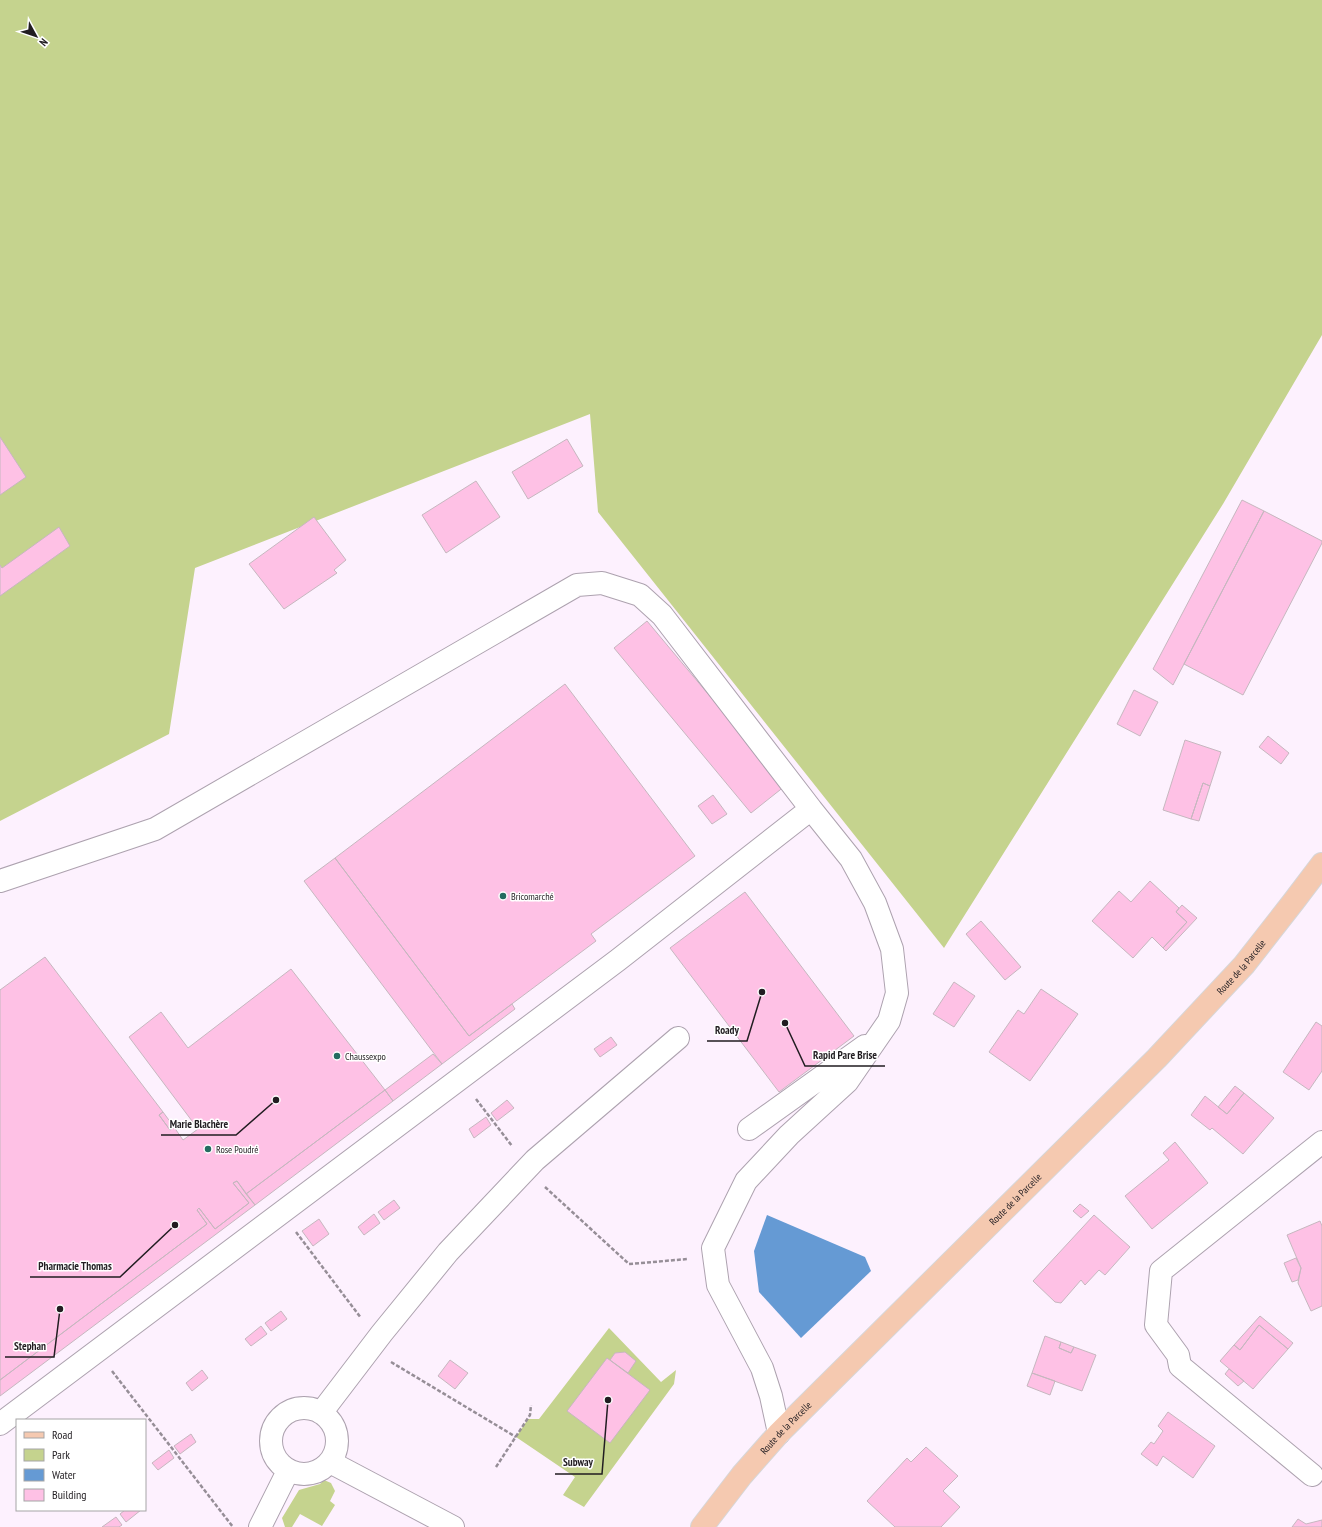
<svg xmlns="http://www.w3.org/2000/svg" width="1322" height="1527" font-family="'PT Sans Narrow',sans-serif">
<rect width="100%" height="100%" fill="#fdf1fe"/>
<!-- green -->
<path fill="#c5d38e" d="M0,0H1322V335L1223,504L944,948L598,512L590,414L195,568L169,734L0,821Z
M609,1328L661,1382L676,1370L674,1384L584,1507L563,1495L575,1477L516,1437L528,1419H539Z
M324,1480L331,1483L335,1491L330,1501L335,1505L322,1526L300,1514L292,1527H285L282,1518L299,1490L320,1484Z"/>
<!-- water -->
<path fill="#659ad4" d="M767,1215L865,1257L871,1271L801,1338L759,1292L754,1251Z"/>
<!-- building -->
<path fill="#fec1e5" stroke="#c6b7bf" d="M0,437L26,477L0,495Z
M567,439L583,466L528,499L512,472Z
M476,481L500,517L446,553L422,515Z
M1242,500L1264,511L1173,685L1153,669Z
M1264,511L1322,541V543L1243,695L1184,664Z
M314,517L346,560L334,570L337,573L284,609L249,564Z
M59,527L70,546L0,596V565L2,568Z
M647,621L785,786L751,813L614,648Z
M565,684L695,856L591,934L596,941L469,1036L335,858Z
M1134,690L1158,702L1140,736L1117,724Z
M1268,736L1289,753L1281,764L1259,747Z
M1185,740L1221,752L1210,786L1203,783L1191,819L1163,810Z
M1203,783L1210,786L1199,821L1191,819Z
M713,795L727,814L712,824L698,806Z
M335,858L469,1036L512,1004L515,1009L442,1064L304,881Z
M1150,881L1179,908L1176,912L1187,922L1163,948L1152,937L1133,958L1092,921L1119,891L1131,902Z
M745,892L854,1036L779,1092L670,948Z
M1182,905L1197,918L1166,951L1163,948L1187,922L1176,912Z
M981,921L1021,967L1005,980L966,934Z
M45,957L163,1112L159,1115L170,1130L174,1127L183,1140L198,1129L129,1037L161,1012L188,1048L291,969L385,1090L246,1194L237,1181L233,1183L249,1203L215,1229L199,1208L197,1210L207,1224L0,1380V990Z
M954,982L975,996L954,1027L933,1014Z
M1041,989L1078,1014L1030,1081L989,1052L1018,1010L1024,1014Z
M1316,1022L1322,1026V1071L1309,1090L1283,1072Z
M611,1037L617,1045L600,1057L594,1049Z
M433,1054L442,1064L393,1101L385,1090Z
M1235,1086L1244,1093L1227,1114L1218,1107Z
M385,1090L393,1101L255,1205L246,1194Z
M1244,1093L1274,1118L1243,1154L1212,1128L1210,1130L1191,1115L1205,1096L1227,1114Z
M507,1100L514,1108L497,1121L491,1113Z
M163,1112L174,1127L170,1130L159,1115Z
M486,1117L491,1125L474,1138L469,1129Z
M1175,1142L1208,1183L1152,1229L1125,1196L1169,1160L1163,1153Z
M237,1181L255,1205L0,1396V1380L207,1224L197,1210L199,1208L215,1229L249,1203L233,1183Z
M394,1200L400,1208L384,1220L378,1212Z
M1080,1204L1089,1211L1081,1218L1073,1211Z
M374,1214L380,1223L364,1235L358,1227Z
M1094,1215L1130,1247L1105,1275L1099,1270L1085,1285L1081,1280L1061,1303L1055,1302L1033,1281Z
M319,1219L329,1234L313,1246L302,1231Z
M1320,1221L1322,1226V1306L1311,1311L1298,1283L1301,1268L1287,1235Z
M1296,1258L1301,1268L1298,1280L1292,1282L1284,1263Z
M281,1311L287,1319L271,1331L265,1323Z
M1260,1316L1293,1343L1288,1349L1259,1325L1240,1350L1234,1345Z
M1259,1325L1288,1349L1253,1389L1220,1361L1234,1345L1240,1350Z
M261,1326L267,1334L251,1346L245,1339Z
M1045,1336L1061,1342L1059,1348L1071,1353L1074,1347L1096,1355L1082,1391L1032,1373Z
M1061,1342L1074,1347L1071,1353L1059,1348Z
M625,1352L636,1361L628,1373L610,1360L615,1353Z
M607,1358L650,1390L610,1443L567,1411Z
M450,1360L468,1373L455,1389L438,1376Z
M1229,1369L1244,1381L1238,1386L1225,1374Z
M202,1370L208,1378L192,1391L186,1383Z
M1032,1373L1055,1381L1050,1395L1027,1386Z
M1168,1412L1215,1446L1193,1478L1163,1456L1157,1466L1141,1454L1151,1442L1154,1444L1163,1431L1158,1426Z
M191,1434L196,1442L180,1454L174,1446Z
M926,1447L958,1476L943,1491L960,1507L941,1527H895L867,1501L907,1458L911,1462Z
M169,1450L174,1458L158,1470L152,1463Z
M125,1510H141L126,1522L120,1514Z
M116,1517L122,1525L119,1527H102Z
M1298,1519L1306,1524L1322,1520V1527H1292Z"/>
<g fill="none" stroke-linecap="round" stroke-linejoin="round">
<!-- minor casing -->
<g stroke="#ada2af" stroke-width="24">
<path id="minor" d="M0,881L155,829L577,585L602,583L640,595L662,615L811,809
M749,1129L865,1046
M271 1441a33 33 0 1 1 66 0a33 33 0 1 1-66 0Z
M321,1413L382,1333L448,1252L535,1160L678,1038
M0,1424L618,960L811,809L851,859L875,903L892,949L897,993L889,1021L847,1082L789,1135L746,1181L713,1248L718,1285L762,1368L771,1396L779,1433
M330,1462L453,1527
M1312,1475L1180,1366L1178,1355L1156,1325L1161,1271L1322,1142
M260,1527L288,1471"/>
</g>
<!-- major casing -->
<g stroke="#d7d6d7" stroke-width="24">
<g id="major">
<path id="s1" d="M702,1527L742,1475L779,1433L1157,1058L1244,965L1294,901L1322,864"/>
</g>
</g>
<!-- path -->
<path stroke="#968e97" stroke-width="2.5" stroke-dasharray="4 2" stroke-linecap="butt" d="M476,1099L512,1146
M545,1187L629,1264L688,1259
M296,1232L361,1318
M391,1362L516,1437
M112,1371L233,1527
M496,1467L530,1415L531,1405"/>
<!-- minor -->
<use href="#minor" stroke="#fff" stroke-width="22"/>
<!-- major -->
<use href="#major" stroke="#f5c9b0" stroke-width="22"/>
</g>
<!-- markers -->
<g fill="#256c61" stroke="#fff" stroke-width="1.5">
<circle cx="503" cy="896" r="4"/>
<circle cx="337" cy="1056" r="4"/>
<circle cx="208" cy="1149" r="4"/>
</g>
<g text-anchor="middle" stroke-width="3" stroke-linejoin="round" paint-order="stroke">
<!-- poi labels -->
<g font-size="10" fill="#211d21" stroke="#fff" text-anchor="start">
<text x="511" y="900">Bricomarché</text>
<text x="345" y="1060">Chaussexpo</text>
<text x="216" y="1153">Rose Poudré</text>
</g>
<!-- street labels -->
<g font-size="10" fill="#211d21" stroke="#fff">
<text dy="4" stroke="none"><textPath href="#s1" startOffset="778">Route de la Parcelle</textPath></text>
<text dy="4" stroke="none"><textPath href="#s1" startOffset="454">Route de la Parcelle</textPath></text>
<text dy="4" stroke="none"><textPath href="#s1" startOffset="130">Route de la Parcelle</textPath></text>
</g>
</g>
<!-- callouts -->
<path fill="none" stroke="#211d21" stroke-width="1.5" d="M762 992L747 1041H707M785 1023L805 1066H885M276 1100L236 1135H161M175 1225L120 1277H30M60 1309L54 1357H5M608 1400L602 1474H555"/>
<g fill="#211d21" stroke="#fff" stroke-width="1.5">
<circle cx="762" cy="992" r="4"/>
<circle cx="785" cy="1023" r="4"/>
<circle cx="276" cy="1100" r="4"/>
<circle cx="175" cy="1225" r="4"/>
<circle cx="60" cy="1309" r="4"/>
<circle cx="608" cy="1400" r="4"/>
</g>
<g font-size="11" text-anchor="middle" font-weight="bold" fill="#211d21" stroke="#fff" stroke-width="3" stroke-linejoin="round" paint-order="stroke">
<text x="727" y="1034">Roady</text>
<text x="845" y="1059">Rapid Pare Brise</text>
<text x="199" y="1128">Marie Blachère</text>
<text x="75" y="1270">Pharmacie Thomas</text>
<text x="30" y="1350">Stephan</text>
<text x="578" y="1466">Subway</text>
</g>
<!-- legend -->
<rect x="16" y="1419" width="130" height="92" fill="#ffffff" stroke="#a6a5a6"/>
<rect x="24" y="1432" width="20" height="6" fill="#f5c9b0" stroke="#a6a5a6"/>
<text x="52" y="1439" font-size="12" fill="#211d21">Road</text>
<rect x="24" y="1449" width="20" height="12" fill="#c5d38e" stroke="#a6a5a6"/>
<text x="52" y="1459" font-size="12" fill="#211d21">Park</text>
<rect x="24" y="1469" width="20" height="12" fill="#659ad4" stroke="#a6a5a6"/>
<text x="52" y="1479" font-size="12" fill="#211d21">Water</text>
<rect x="24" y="1489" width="20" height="12" fill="#fec1e5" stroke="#a6a5a6"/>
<text x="52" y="1499" font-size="12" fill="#211d21">Building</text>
<!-- north arrow -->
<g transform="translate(36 36) rotate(130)" stroke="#ffffff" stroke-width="3" paint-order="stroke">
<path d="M0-3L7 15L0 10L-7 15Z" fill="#211d21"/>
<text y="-6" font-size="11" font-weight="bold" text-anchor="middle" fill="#211d21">N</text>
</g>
</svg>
